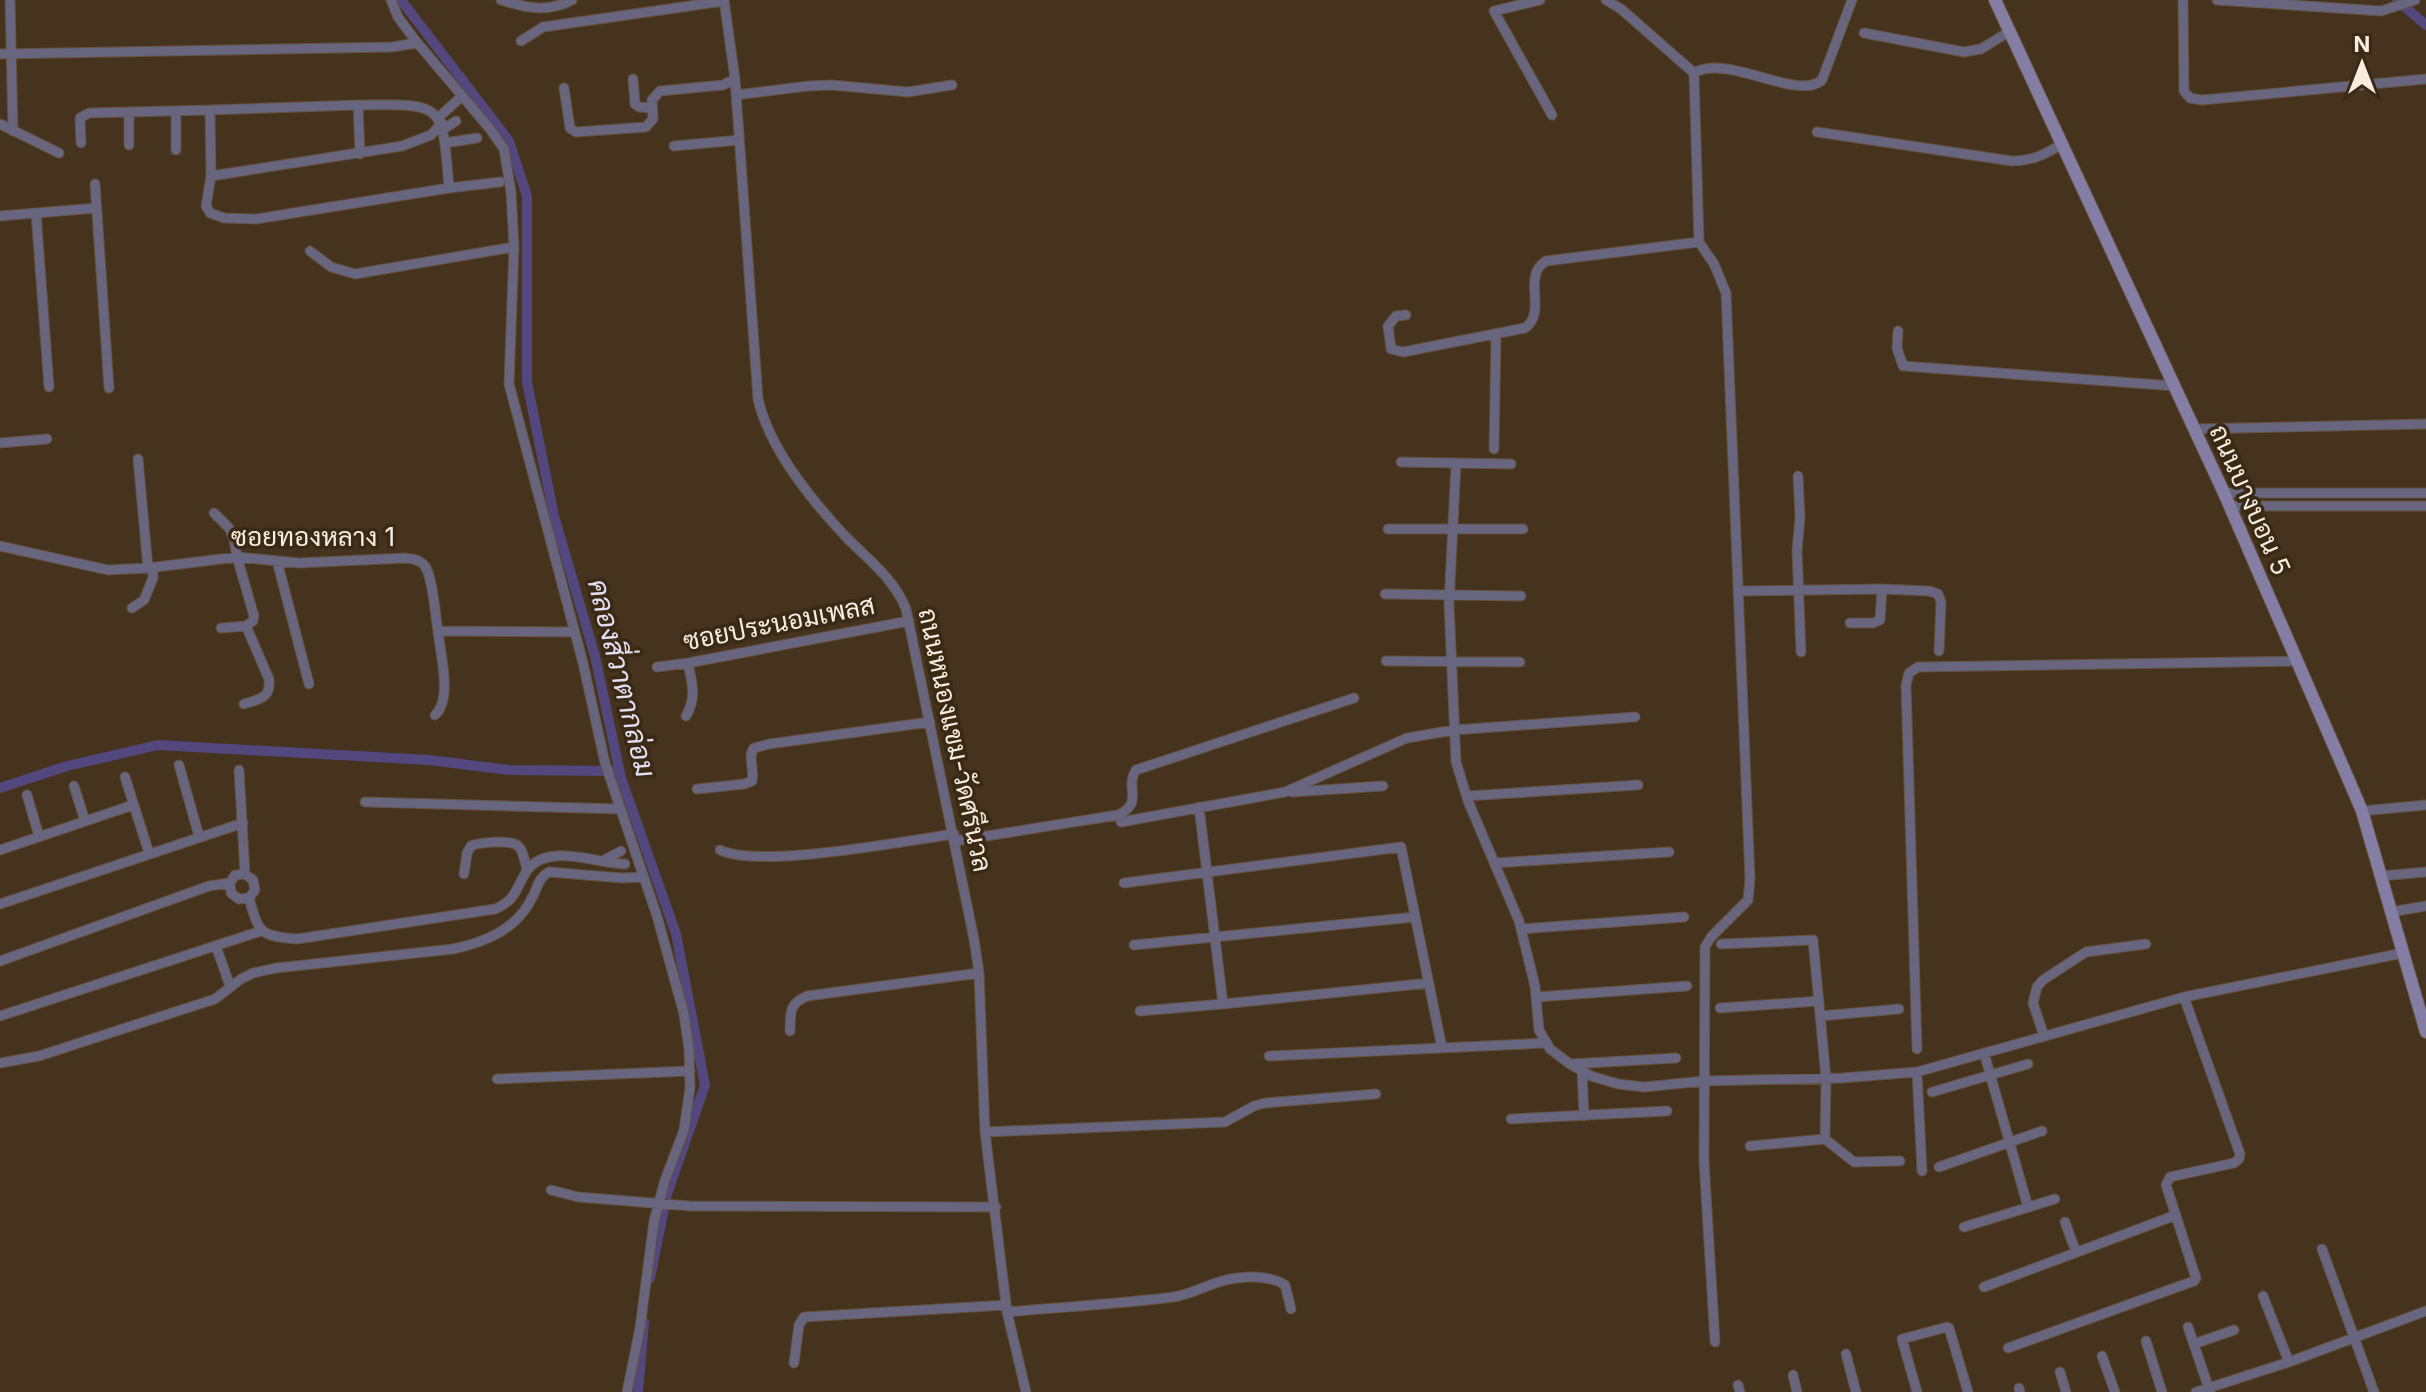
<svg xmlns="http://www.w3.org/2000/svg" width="2426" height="1392" font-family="Inter,Sarabun,sans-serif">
<rect width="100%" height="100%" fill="#45331e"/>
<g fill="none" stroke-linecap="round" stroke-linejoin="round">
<!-- canal -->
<path stroke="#52487d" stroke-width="10" d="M401,0L509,141L527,196V382L554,516L595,656L621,778L676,934L705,1085L667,1194L650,1278
M2397,0L2426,25
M0,788L67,766L158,745L429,760L509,770L613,771
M638,1392L644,1322"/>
<!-- minor casing -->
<g stroke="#62513d" stroke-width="11">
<path id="minor" d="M10,0L13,131
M391,0L398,17L415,40L490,129L504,149L511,192L514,247L509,384L583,663L605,763L657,916L684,1014L689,1049L690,1088L684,1130L665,1180L654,1221L640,1328L627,1392
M501,0C527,8 547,13 572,0
M724,0L735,79L758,399C769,448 812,501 847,538C870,561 894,579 906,609L974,939L979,973L985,1132L1007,1312L1026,1392
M1540,0L1494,11L1552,115
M1606,0L1621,9L1694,73
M2183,0L2184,91L2190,98L2202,100L2426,79
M2217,0L2381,11L2415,0
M1864,33L1964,52L1981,49L2010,31
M521,41L543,27L724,1
M0,54L392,47L417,43
M1694,73L1699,242L1714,264L1726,293L1750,879L1748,900L1711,937L1705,947L1704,1161L1715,1342
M1694,73C1728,53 1797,102 1822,80L1852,0
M633,79L635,104L639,107L652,108
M564,88L570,128L576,132L646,127L653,119L652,100L660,91L723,85L735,79
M736,95L808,86L832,85L908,92L952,85
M358,105C445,104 442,102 449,188
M176,111V150
M129,112V145
M438,118L462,96
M442,123L431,135L402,146L211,176L206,206L210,213L224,218L256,219L449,188L500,182
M0,124L59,153
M444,129L456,121
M1817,132L2012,161C2032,161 2044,155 2062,144
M81,143L80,118L89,113L210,110
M445,143L477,138
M674,146L739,140
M211,176L210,110L358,105L360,154
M95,184L109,388
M36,213L49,387
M0,216L96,208
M310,251L331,267L355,274L514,247
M1406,315L1396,316L1388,326L1391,349L1403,352L1525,328C1548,312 1521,276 1546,261L1699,242
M1898,331L1897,348L1903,366L2175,386
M2194,429L2426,424
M0,443L47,439
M1494,449L1496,334
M138,459L148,568
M1401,462L1511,464
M1456,464L1449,604L1456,762L1468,801L1519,921L1535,986L1539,1030L1550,1049L1570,1064L1591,1076L1618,1084L1644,1087L1704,1081L1842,1078L1917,1072L2184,997
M1798,476L1800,517L1797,551L1801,652
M2224,493H2426
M2230,506H2426
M214,513L229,528L234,539L237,557L254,616L253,621L246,626L221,628
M1388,529H1523
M0,546L108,570L148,568L237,557L299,563L405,558C412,559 419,559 424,565C433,575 435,615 438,631L573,632
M277,561L309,684
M1739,591L1882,589L1929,591L1938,594L1941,602L1939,651
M1385,594L1521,596
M132,608L144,600L153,578V568
M1850,623H1873L1880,620L1882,589
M1386,661L1520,662
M657,667L688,663L909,621
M244,704C260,699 271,698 269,679L246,626
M435,715C453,699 440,653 438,631
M686,716C697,697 692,683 688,663
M179,765L199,836
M239,770L245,874L253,880L255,890L249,898L239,899L231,893L230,883L235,875L245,874
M125,777L149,853
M74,786L85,821
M697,789L744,784L752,781C755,770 747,757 754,748L769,744L930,722
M1292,792L1383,786
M27,795L39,836
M1467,796L1638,785
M365,802L621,809
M1199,807L1223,1004L1429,983
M2362,811L2426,805
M1121,822L1285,792L1407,738L1454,730L1635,717
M955,841L1118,815C1145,802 1124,788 1136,770L1354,698
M0,850L133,805
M720,850C760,869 904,841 954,834
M604,860L621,851
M1494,863L1669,852
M464,874L467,853L471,846C479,842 509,840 517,845C523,849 525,862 527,870
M2381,876L2426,872
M1124,883L1401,847L1442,1048
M249,898C259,932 258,936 297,939L495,909C516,900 515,890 526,872C545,841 598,864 625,864
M0,904L243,823
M2391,912L2426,906
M1521,929L1684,917
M1721,944L1813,940L1826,1078L1825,1139L1854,1162L1900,1161
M1134,945L1415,917
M216,946L230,986
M0,961L209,886L230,883
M1536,997L1687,986
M1720,1008L1819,1001
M1140,1011L1223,1004
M0,1016L261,931
M1820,1016L1899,1009
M790,1031C791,1012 788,1005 807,996L979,973
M2044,1036L2033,1003L2037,987L2043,980L2086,952L2146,944
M1917,1049L1906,685L1909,673L1918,667L2297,661
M1984,1053L2028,1207
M1269,1056L1547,1043
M0,1063L39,1056L215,999L241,979L253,973L276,968L453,949C486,942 517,929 532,898C538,887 538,878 549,872L622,878L644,877
M1570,1064L1676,1058
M1582,1071L1584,1116
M1917,1072L1922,1171
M497,1079L690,1071
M1932,1092L2028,1064
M1511,1119L1667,1111
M985,1132L1225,1122L1254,1106L1265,1103L1376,1094
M1750,1146L1825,1139
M1939,1167L2042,1131
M551,1190L578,1197L690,1206L996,1207
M2065,1222L2076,1252
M1964,1227L2055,1199
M2322,1249L2374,1392
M1984,1287L2176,1215
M2263,1296L2289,1362
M1007,1312C1062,1307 1118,1304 1173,1297C1195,1294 1214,1280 1237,1278C1253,1276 1272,1277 1285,1285L1291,1309
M2188,1327L2210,1392
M2146,1341L2162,1392
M2194,1344L2234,1330
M2008,1348L2194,1281L2196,1278L2166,1185L2170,1177L2234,1163L2239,1159L2240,1154L2184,997L2403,953
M1846,1354L1856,1392
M2102,1356L2115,1392
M794,1363L799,1325L804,1317L1006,1305
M2060,1372L2066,1392
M1793,1375L1797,1392
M1738,1385L1740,1392
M2019,1388L2020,1392
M1917,1392L1902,1339L1947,1327L1949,1328L1968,1392
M2196,1392L2289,1362L2426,1311"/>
</g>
<!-- secondary casing -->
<g stroke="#62513d" stroke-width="14">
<path id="secondary" d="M1995,0L2224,493L2347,776L2362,811L2426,1032"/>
</g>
<!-- minor -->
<use href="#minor" stroke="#68657e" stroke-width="9"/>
<!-- secondary -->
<use href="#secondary" stroke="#847ea5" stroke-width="12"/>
</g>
<g text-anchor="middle" stroke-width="7" stroke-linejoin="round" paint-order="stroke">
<!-- street labels -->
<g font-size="26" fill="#f9ede0" stroke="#3a2914">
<text transform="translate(2250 500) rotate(66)" y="9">ถนนบางบอน 5</text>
<text x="313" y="546">ซอยทองหลาง 1</text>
<text transform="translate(779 623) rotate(-11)" y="9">ซอยประนอมเพลส</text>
<text transform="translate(955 740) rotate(78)" y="9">ถนนหนองแขม-วัดศรีนวล</text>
</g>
<!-- water labels -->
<g font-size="28" font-style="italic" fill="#e2e0f2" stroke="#3a2914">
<text transform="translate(622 678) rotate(76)" y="10">คลองสี่วาตากล่อม</text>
</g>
</g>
<!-- north arrow -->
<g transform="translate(2362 64)" stroke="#3a2914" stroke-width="6" paint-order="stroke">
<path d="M0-6L14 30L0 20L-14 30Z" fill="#f9ede0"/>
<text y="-12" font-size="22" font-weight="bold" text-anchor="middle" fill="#f9ede0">N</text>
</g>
</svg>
